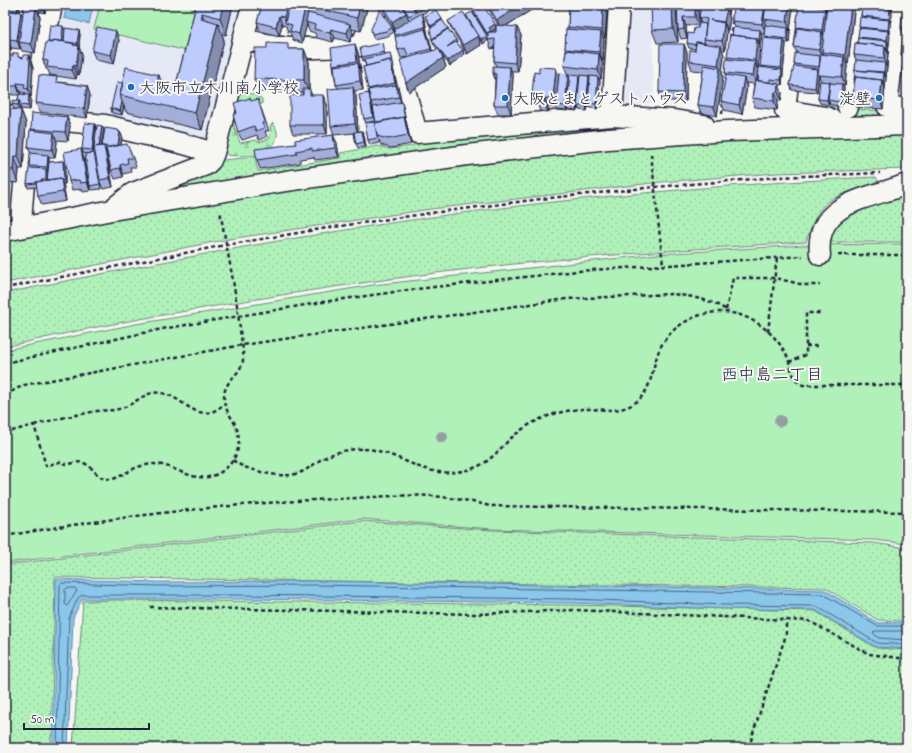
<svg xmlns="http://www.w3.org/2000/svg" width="912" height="753" font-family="'Indie Flower','Klee One',sans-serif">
<defs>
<pattern id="grass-dots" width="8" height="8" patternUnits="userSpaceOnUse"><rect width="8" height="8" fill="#b0f1b9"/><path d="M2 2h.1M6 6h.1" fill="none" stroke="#97cea0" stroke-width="1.8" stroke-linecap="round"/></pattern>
<pattern id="forest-firs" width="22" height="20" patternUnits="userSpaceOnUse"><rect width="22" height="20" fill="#b0f1b9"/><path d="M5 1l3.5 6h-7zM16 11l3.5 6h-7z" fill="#97cea0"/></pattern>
</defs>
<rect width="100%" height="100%" fill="#f6f6f2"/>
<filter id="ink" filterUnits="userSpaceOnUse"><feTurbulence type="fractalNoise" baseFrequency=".025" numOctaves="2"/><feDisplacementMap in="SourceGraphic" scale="8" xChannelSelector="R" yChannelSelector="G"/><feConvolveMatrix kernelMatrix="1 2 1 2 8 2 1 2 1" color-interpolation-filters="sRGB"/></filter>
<g filter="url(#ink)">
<!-- built -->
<path fill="#e5e9f5" d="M55,5H242L208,143L36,115Z
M628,5H652L654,103L627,106L622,100Z
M907,5V101H894Z"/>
<!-- grass -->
<path fill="url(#grass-dots)" stroke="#698a7a" d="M820,106L907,113V117H852L836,111L820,109Z
M610,122L661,124L157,195L215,168L223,160L255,157L258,171L340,158V153L378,146L390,149L412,146L420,142Z
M907,134V169H906L777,173L661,182L431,209L229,239L5,283V240L213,202L422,171L644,143Z
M876,177L878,181L875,184C834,196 819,197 806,242C708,248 611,254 514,264C410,275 307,290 204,308C138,319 71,331 5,347V293C112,272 219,250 327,233C508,203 692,186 876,177Z
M907,194V242H828L839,218L869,206L885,202Z
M362,521L492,530L874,543L907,548V621L878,620L826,588L55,577L51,748H5V565Z
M116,600L572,605L815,611L876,648L907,650V748H73L83,601Z"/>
<!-- forest -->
<path fill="url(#forest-firs)" stroke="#698a7a" d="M240,93L254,94L262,99V104H252L235,111L234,126L240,143L255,140L259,142L269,139L271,131L270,126L273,123C274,125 277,129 277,132C278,139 272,150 265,153C258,157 236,156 227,155C224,134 234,112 240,93Z"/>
<!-- park -->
<path fill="#b0f1b9" stroke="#698a7a" d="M100,5H203L191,52L94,29Z
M907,244V544L875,540L493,529L362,519L5,563V350L136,324L373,285L658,254L803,245Z"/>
<!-- water -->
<path fill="#8ac7ea" stroke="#6085a4" d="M67,5H93L89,24L64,18Z
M56,579L158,582L314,581L825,590L878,623L907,622V649L876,647L815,610L727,609L572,603L240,599H82L73,618L68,748H53Z"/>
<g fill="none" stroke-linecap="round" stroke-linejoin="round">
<!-- shore -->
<path stroke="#4c6481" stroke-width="1" d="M67,588H75L77,591L67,606L65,604V590Z
M907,631H875L873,633L879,638L907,640
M57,748L60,585L62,583L158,586L314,585L823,594L877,626H907
M64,748L69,618L78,598L82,595H240L572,599L727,605L816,606L877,643L907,645"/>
<!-- minor casing -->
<g stroke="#22223b" stroke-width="23">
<path id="minor" d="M797,5L785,110L826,117L839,124
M899,5L887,106L907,109
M243,39C296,52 338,50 391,40L417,133L612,116L674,120L704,125
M361,46L378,5
M848,107L860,5
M5,115L105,125L184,144L214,153
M612,116L619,5
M116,206L133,193L206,165L211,160L214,153L252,5
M21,228C24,153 37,78 52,5
M5,231L112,210L286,181L467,155L608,139L728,131L907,125
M820,255C814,201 870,199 907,184"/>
</g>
<!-- path -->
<path stroke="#22223b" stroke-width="2.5" stroke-dasharray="4 3" stroke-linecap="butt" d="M730,38L733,19
M722,114L723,103
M651,154L663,265
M838,255H907
M5,288L226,245L327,228L431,213L541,199L655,187L778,177L880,173
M726,310L733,278H775L804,285H820
M768,332L777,257
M806,346H819
M789,362L806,355V313H820
M5,363L162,329L323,302L408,290L578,271L803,256
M5,395L24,385L242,345L566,299L672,294C691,296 712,300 728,311
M34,425C55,419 76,415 97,411C106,410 114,411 122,408C136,404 145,390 161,393C184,396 198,428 224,404
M5,433L34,425L46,466C50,465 56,462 60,462C65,462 61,464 66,464C74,464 78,460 86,464C95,469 97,479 108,479C116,480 125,473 133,469C139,466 146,465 153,464C173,464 188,480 208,477C230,473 244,450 237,429C233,417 223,410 224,396C225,379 241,375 243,360C244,350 241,339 240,330C236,290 227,250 220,211
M233,460C241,467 251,469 261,472C274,475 287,477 299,473C307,470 313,465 320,460C330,454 343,450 356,449C396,446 419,480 462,471C486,467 494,455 510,439C521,429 534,421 548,416C559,412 571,410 582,409C599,408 617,414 633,404C651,393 651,374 657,356C665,329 694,312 721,312C749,312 775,332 787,356C792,367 791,380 803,385H907
M5,536C113,517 224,504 333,499C366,498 400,494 433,496C453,498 471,501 490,506L907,512
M150,607L477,614L575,610L809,621L869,654L907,659
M749,748L754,730L786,635V620"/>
<!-- minor -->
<use href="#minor" stroke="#f6f6f2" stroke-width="20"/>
</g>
<!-- trees -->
<g fill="#959e9e">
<circle cx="780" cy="421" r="6"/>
<circle cx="442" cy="437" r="6"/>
</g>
<!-- wall -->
<path fill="#a3afd9" stroke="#22223b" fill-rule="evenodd" d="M5,5H47L45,13L37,11L40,17L35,53L22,51L20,46V49L11,48V50L5,49ZM19,7L24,8L23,17L19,12L20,10Z
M196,5H233L226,35L222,34L224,40L202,130L126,112L124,106L122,115L112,113L111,108L123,83L161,81L176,85Z
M259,5H368L361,31L351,29L353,33L350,42L335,38L333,42L317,38L315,33L309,31L307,24L302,43L293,40L290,32H288L286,26L282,25L279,36L260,31L257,22L261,9Z
M381,5H426L428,11L422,14L425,21L428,36L432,51L438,50L434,45L432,39L431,28L425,16L442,20L456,40L457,43L463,50L464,55L450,66L442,55L446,67L409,92L406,83L409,58L408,57L401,58L398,50L395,35L394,29L384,12Z
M427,5H437L430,10Z
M486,5H536V7L506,26L521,35L518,71H511L513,76L511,114H498L494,105L495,80L493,73L496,66L494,61L495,48L491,49L488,40L483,44L478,37L481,45L467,54L452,30L448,21L468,19L466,15L488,39V36L474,14L473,10L496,28L498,25ZM496,29V32H491Z
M569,5H608V6H606L607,8L605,38H603L604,40L603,61L602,60L603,63L601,79H599L600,81L597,109L590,108L588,104L587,111L579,110L578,107L577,111L568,110L567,106V111L558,110L556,106V108L548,107V112L540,111L538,106L535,105L532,96L559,77L567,73L564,66L566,51L565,49L568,30V27Z
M676,5L678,42L657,43L652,30Z
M677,5H730L728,14L730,18L728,30H727V31L725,50H722L724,55L722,72L723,77L717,116L701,113L698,105L703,71L692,70L689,61L695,51V49L689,48L687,43L693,34L698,28V25L686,26L687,38L681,39L678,30ZM697,9L700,10L699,17L701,24L699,23Z
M733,5H793L790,31H789L790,32L789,43H785L786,45L783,72V74L782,85H779L782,93L781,101H778L777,110L755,107L752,98L754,84L746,83L747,87L742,114L724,110L721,101L726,76L725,73L728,59L727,57L734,27L732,21ZM761,33H764V36L765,38L760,66L761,68L758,81H757L758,71L757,69H758L760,47V45L762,35Z
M799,5H855V10H854V12L848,64H846L847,66L845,86H843L844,88L842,106L830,105L829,102V105L820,103L818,99L821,81L819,76L817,92L792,90L790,85L795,66L794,64L797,53L794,47Z
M862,5H893L891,13L892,14L891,23H890L888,54V53L887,67L883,109L856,107L853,98L856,60L854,55L857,43L860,28L859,27L862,17L861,16L862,7Z
M907,5V37H904L901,28Z
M392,28L394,32L388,36L374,39L372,34Z
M65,31L64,42L80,34L79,47L82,55L79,75L77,74L76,79L50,75L48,70L46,69L43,60L48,42Z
M907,38V59H903L901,54Z
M119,40L114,64L96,60L92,51Z
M355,44L358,53L363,90L354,91L356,96L358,131H362L364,135L366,147L358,148L356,144L354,133L334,135L331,126L338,88L336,85L333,65Z
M684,44L687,53L686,101H662L659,92Z
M383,48L385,54L390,53L392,57L394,67L393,68L401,102L403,107L411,144L391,148L381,145L379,140V143L370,145L368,140L366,123L364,119L370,96L363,67L366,66L364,61H363L362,57ZM371,104L373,108L376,122L366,123L375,121Z
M289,49H304L309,62V89L312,95L327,104V134H293L290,125L303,95V93L259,92L254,79Z
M5,51L7,55L23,58L29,55L33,68L31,97H30L31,99L30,110L21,109L20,107V110L14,109L12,104L18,100L19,95H12L11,92H5ZM20,92L26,93L27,95L20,94Z
M907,59V82H906L903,73Z
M59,82L87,86L90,95L87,118L39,112L36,103Z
M251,101L261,108L269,131H265L267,137L259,140L257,135L242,140L238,132L237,113Z
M21,110L26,123L23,169H19L18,183L6,182L5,179V116L9,121L8,124H9Z
M67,117L70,126L68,141L56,140L57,142L55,158H49V162L63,161L65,166V184H63L66,201L42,205L38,196L37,187L28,188L27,184L30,168L29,166L31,154L28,147L31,130V129Z
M102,126L104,130L101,146L118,130L119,132H120L122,136L121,145L133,158L136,167H130L131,172L123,174V177L115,179L111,170L107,151H106L107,154L113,187L103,189L100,182L101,189L92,190L90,186L89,154L83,153L82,149L96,128Z
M333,135L337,143L339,157L315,160L314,157L300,159V163L260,169L257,160L296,144Z
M84,158L90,191L83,192L82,189L72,190L69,181Z"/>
<!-- shaded-wall -->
<path fill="#848fb0" stroke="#22223b" d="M42,5H47L45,13Z
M223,5H233L226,35L220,18Z
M287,5H289L291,12L286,23L284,17Z
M360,5H368L361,31L357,18Z
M522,5H536V7L501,29L497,20Z
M603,5H606L607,8L605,38L602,30Z
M672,5H676L678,42L673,29Z
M695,5H696L698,11L699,25L695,17Z
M725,5H730L728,14L730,18L728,30L724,22L726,11L725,7Z
M765,5H769L764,19L766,26V33L762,24Z
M789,5H793L790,31L787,22Z
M825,5H829L828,16L825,7Z
M851,5H852L854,12L848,64L845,55Z
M853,5H855V10Z
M891,5H893L892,13L890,8Z
M18,6L20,10L19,18L17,14Z
M36,8L40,17L35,53L31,44Z
M305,8L309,16L306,22L307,24L302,43L299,34Z
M825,8L828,17L825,39L822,30Z
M890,9L892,14L891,23L889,19Z
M21,12L24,21L19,42L20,46V49L17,40Z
M202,13L208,30L201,18Z
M406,13L410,22L395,31L392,22Z
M422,13L425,21L428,36L425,27Z
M279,16L282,25L279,36L276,27Z
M683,17L686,26L687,38L684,29Z
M442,19L443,24L433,30L431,26Z
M889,20L891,24L890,34L888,30Z
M218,23L224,40L202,130L195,113Z
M724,23L727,31L725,50L722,41Z
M350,24L353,33L350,42L347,33Z
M495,24L496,28L491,32L493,35L489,38V28Z
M63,26L65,31L63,47L61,43Z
M517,27L521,35L518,71L515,63Z
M448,28L449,33L432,40V39Z
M788,28L790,32L789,43L787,39Z
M331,29L335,38L333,42L330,33Z
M425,29L429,38L434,57L431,49Z
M79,30L80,34L79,47L82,55L79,75L76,66L79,47L77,44Z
M760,30L762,35L760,45L759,41Z
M116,31L119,40L114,64L111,55Z
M888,31L890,36L889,45L887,40Z
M601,32L604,40L603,61L599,52Z
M822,32L825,41L822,52L823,56V59L819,50Z
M478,36L481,45L467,54L463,45Z
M487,36L488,40L483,44L481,39Z
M757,38L760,47L758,69L755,60Z
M8,39L11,48V50L8,41Z
M784,40L786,45L783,72V74L782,85L781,80L782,70L781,68Z
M887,41L889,45L888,54L887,49Z
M355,44L358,53L361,70L357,61Z
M684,44L687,53L686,101L683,93Z
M721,46L724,55L722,72L723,77L717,116L714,107L720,69L718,65Z
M885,46L888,55L887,67L884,58Z
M304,49L309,62V93L304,80Z
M463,50L464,55L450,66L448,61Z
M599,54L603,63L601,79L598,70Z
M29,55L33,68L31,97L28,89Z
M844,57L847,66L845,86L842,77Z
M443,58L446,67L409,92L406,83Z
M390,60L393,69L400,94L402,106L399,97Z
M755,62L758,71L756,85L753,76Z
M358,63L361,72L363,90L360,81Z
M885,63L887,67L886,77L884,72Z
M73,65L77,74L76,79L72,70Z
M510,67L513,76L511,114L508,105Z
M556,68L559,77L556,108L553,99Z
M817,69L819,73L817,92L815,88Z
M884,73L886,78L885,88L883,83Z
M568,74L570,78L567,111L565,106Z
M159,75L165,92L157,80Z
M579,75L580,79L577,106V111L576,106Z
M589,76L590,80L587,111L586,106Z
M598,77L600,81L597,109L596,104Z
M744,78L747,87L742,114L739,105Z
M882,80L885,88L883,109L880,100Z
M830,82L831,87L828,100L829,102V105L827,100Z
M17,83L20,92V95L17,86Z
M779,84L782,93L781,101L778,92Z
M842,84L844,88L842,106L840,102Z
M87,86L90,95L87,118L84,109Z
M353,87L356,96L358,133L355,124Z
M775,92L778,101L777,110L774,101Z
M369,93L370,97L375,121L373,117Z
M29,95L31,99L30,110L28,106Z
M323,95L327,104V134L324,125Z
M545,98L548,107V112L544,103Z
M19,101L21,105H20V110L18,105Z
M122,102L124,106L122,115L120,111Z
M402,102L403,107L411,144L408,135Z
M21,110L26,123L23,169L18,156Z
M7,116L9,121L7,133L5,129Z
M67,117L70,126L68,141L65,132Z
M95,124L96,129L93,154L92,150Z
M102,126L104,130L100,153L99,149Z
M362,131L364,135L366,147L364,142Z
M120,132L122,136L120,153L118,148Z
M54,133L57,142L55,158L52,150Z
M333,135L337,143L339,157L335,148Z
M104,146L107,154L113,187L110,178Z
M81,149L84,158L90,191L87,182Z
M48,155L49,159L48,172L47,167Z
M14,156L19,169L18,183L13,170Z
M63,161L65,166V184L64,180Z
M120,165L123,174V177L120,168Z
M46,169L48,173L47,184L46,180Z
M61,178L64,187L66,201L63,192Z"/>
<!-- building -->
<path fill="#bdccfc" stroke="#22223b" d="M5,5H14L18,6L17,12L5,10Z
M196,5H223L220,18L202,13L201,18L218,23L195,113L120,95L126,67L159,75L157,80L176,85Z
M261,5H287L284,17L279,16L276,27L257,22L262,5Z
M289,5H296L305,8L299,34L290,31L292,25L285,23Z
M308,5H360L357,18L307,6Z
M382,5H401L406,13L392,22Z
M402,5H411L416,12L409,16Z
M412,5H426L427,6L417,12Z
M480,5H483L495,24L489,28L491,31L487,33L473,10Z
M488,5H522L497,20Z
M569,5H603L602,30L568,27Z
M651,5H672L673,29L652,30Z
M677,5H695V17H683L684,29L678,30Z
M701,5L727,9L724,22L710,20L724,23L722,41L704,39L707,19L699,17Z
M717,5H725V7Z
M733,5H765L762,24L732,21Z
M766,5H789L787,22L764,19Z
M799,5L825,8L822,30L796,27Z
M809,5H825V7Z
M827,5H851L845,55L822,52Z
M862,5H891L890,8Z
M903,5H907V29L901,28Z
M24,6L36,8L31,44L19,42Z
M862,7L890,9L889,19L861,16Z
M380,9L392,28L386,31L372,34L371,29Z
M5,10L21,12L17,40L8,39V41H5Z
M436,10L442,19L431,26L425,16Z
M463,12L478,36L463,45L448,21Z
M472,12L487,36L481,39L466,15Z
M308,13L350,24L347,33L331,29L330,33L314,29L315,25L306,22Z
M422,13L425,27L395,35L394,29Z
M860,17L889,20L888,30L859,27Z
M442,20L448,28L432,39L430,29Z
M699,23L706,24L704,43L696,42V45L687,43L688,33L693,34L694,28H698Z
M50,25L63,26L62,42L53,40L52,42H48Z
M496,25L517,27L515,63L494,61L495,39L488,40V32H496Z
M765,25L788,28L787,39L764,36Z
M97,27L116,31L111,55L92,51Z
M733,27L760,30L759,41H758L757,38L732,35Z
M65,28L79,30L77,44L64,42Z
M797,28L822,32L819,50L794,47Z
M859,28L888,31L887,40L858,37Z
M425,29L431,49L408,55L405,48L398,50L395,37Z
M448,29L456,40L447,47L456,42L463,50L448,61L432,40Z
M566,29L601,32L599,52L565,49Z
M730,35L757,38L755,60L727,57Z
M903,37L907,38V54H901Z
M763,38L784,40L781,68L760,66Z
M858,38L887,41V49H886L885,46L857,43Z
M53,40L74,43L73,45L79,46L76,66L73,65L72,70L47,67L48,61L43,60L46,42L52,43Z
M696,42L721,46L718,65L689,61L690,50L695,51Z
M267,43L288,44V49H304V80L254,79L255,48H267Z
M382,43L384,52L362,57L360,48Z
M855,43L885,46L884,58L854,55Z
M355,44L357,61L333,65L331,48Z
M660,44H684L683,93L659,92Z
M439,49L443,58L406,83L400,60Z
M566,50L599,54L598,70L564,66Z
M5,51V55L13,56V53H18V57L23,58V55H29L28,59H30L28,89L24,88L25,84L17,83V86H9V83H5Z
M390,53L392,63H391L390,60L366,66L364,59Z
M795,53L820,56L819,67L794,64Z
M821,54L844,57L842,77L818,75Z
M726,59L755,62L753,76L725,73Z
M903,59H907V73H903Z
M390,60L395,83L368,89L363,67Z
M856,60L885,63L884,72L855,70Z
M358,63L360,81L336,85L334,66Z
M704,65L720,68L714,107L698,105Z
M493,66L510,67L508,105H494L496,74L493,73Z
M794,66L817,69L815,88L790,85Z
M539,67L556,68L553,99L545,98L544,103L537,102V97L532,96L534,72L539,73Z
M759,67L782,70L781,80L770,79V82L758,81Z
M855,70L884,73L883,83L882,80L855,77V81L854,80Z
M559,73L568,74L565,106L556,105Z
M570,74L579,75L576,106L567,105Z
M39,75L57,77L56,82L87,86L84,109L36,103Z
M580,75L589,76L586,106H577Z
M726,75L744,78L739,105L721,101Z
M590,76L598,77L596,104L588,103Z
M855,77L882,80L880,100L853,98Z
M755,80L779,84L778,92H775L774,101L752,98Z
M820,81L830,82L827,100L818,99Z
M117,82L123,83L120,95L122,102L120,111L111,108Z
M830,83L842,84L840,102L828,100Z
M396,85L399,97L371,102L368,90Z
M353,87L355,124L331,126L328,89Z
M303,89H310V95H323L324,125H290V95H303Z
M369,93L373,117L364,119L359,95Z
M19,94L29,95L28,106L20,105V100H18Z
M250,98L251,101L258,99L265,122L262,123L264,128L256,131L254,126L238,132L233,115L237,113L234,103Z
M13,100L19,101L18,105L12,104Z
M402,102L405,119L404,117L376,122L373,107Z
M10,109L21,110L18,156H14L13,170L5,169V124H9Z
M32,113L67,117L65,132L31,129Z
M5,116H7L6,124H5Z
M404,117L408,135L388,139L377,136L375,123Z
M374,122L378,138L368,140L365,123Z
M85,123L95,124L92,150L82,149Z
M97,125L102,126L99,146L94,147Z
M105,128L118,130V131L120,132L118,145L109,147L104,146H102Z
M30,130L54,133L52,150L28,147Z
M362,131L364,142L356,144L354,132Z
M333,135L335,148L312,151V148L296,151L297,154L257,160L255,149L296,144L295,140Z
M127,144L133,158H127L128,163L120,165V168L111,170L106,148Z
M104,146L110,178L100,180L94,147Z
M81,149L87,182L80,183L79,180L69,181L64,152Z
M30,153L48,155L47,167L29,166Z
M94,153L100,184L90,186L85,154Z
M63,161L64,180H61V178L47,180L49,162Z
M29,168L46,169V180H41V181L36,182V183L27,184Z
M61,178L63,192L38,196L36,182Z"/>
</g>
<!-- markers -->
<g fill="#1f6fb2" stroke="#f6f6f2" stroke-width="1.5">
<circle cx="131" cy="87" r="4"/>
<circle cx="505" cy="98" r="4"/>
<circle cx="879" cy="98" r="4"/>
</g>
<g text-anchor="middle" stroke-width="4" stroke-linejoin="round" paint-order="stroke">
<!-- poi labels -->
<g font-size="16" fill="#22223b" stroke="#f6f6f2" text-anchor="start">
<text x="139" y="93">大阪市立木川南小学校</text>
<text x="513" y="104">大阪とまとゲストハウス</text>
<text x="871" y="104" text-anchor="end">淀壁</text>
</g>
<!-- neighbourhood labels -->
<g font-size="17" fill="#22223b" stroke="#f6f6f2">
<text x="772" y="380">西中島二丁目</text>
</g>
</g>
<!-- margin -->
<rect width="912" height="753" fill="none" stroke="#f6f6f2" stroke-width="20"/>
<rect x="10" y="10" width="892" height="733" fill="none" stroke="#22223b" stroke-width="1.5" filter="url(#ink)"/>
<!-- scale -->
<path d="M24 723v6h125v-6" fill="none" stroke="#22223b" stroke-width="2"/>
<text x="30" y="723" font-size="12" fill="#22223b" stroke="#f6f6f2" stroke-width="3" paint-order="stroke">50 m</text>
</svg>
